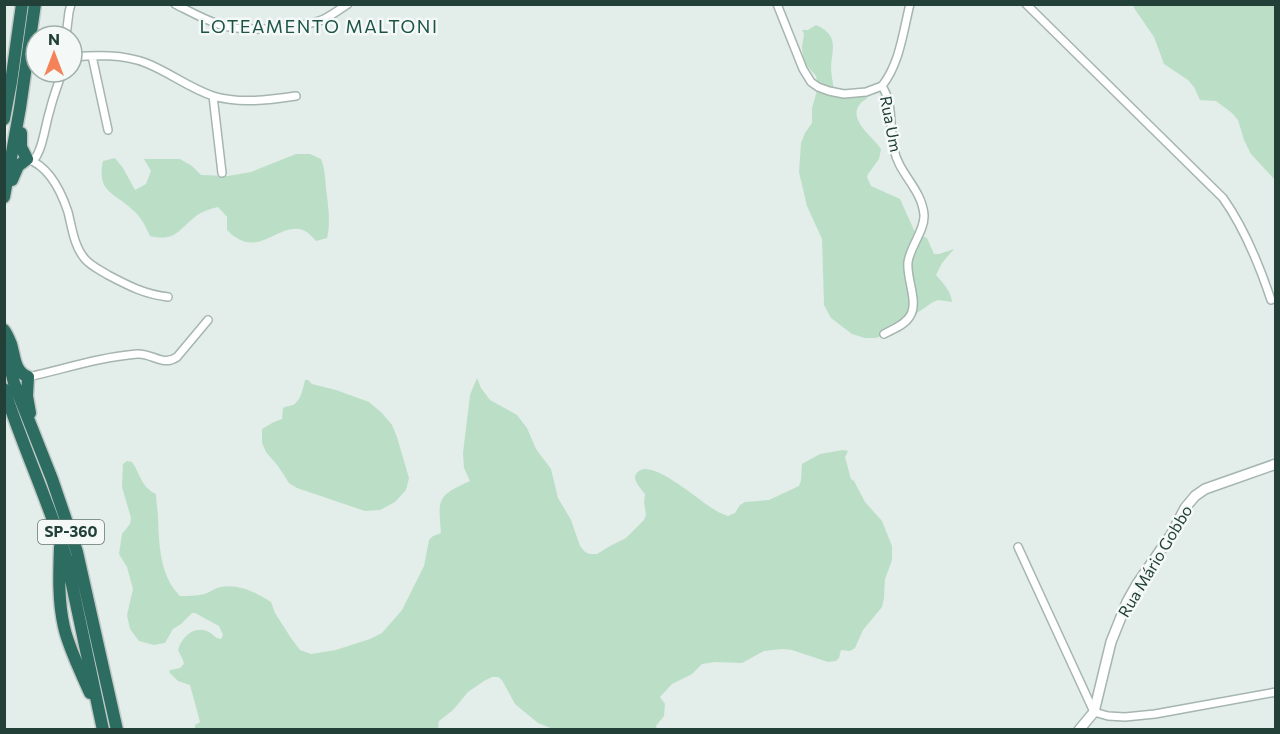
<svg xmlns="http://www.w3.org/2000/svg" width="1280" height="734" font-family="Commissioner,sans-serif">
<rect width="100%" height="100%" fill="#e3ede9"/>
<!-- green -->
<path fill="#bbdfc6" d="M1133,5H1275V180L1251,154L1244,140L1238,120L1232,113L1216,101L1200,100L1194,87L1188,80L1164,64L1154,37L1134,8Z
M816,25C838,35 833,46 831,66C831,74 833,83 834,91H849L868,98C865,100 862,101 860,104C847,120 874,137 881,149L879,159L868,174L867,177L871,186L900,199L914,230L918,234L927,238L934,254H939L954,249L942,263L936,275C943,283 951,291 952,302L938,300L933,302L891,331L876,338H865L852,334L831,318L824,305L822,239L807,206L799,172L801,143L805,133L812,123V108L818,87L816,76L807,66L803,57L802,47L804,34L802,30H808Z
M296,154H310L321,159C325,169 325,178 326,188C328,206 331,221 327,238L316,241C312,237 309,233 305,231C279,219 259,263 227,230V217L218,207C210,209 203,211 196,216C178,230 176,242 150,236C146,227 142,219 135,212C117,193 96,194 103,161L115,158L123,168L135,190L146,184L151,171L144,159H180L192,166L201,175L228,176L251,172Z
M477,378L481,388L490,400L517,415L527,428L536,449L551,469L558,498L571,520L580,546L585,552L590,554H597L610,546L626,538L644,520L646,515L644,502L645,494C642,490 636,484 635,478C635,475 636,473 639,471C653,459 701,502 715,510C719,513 724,514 728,516L735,513L740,505L745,502L769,500L799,486L801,480L802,464L820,454L843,450L848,451L845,457L851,479L854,481L865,502L882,521L892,546V560L885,579L884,598L882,607L863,630L855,648L850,651L841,650L839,658L836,661L828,662L792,650L782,649L764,651L742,663L715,662L702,664L692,674L672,684L660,697L665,704L664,716L656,726L657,729H553L538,723L515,704L502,680L498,677H492L484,681L468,692L453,710L439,721L438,729H195V725L200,722L190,685L178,681L169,672L170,670L180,668L184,664L183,660L178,650C182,636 195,625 209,632C214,635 215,638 221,639L223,635L219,626L195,613H192L181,624L173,629L165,643L154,645L139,641L130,629L127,615L133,589L127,567L119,554L122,534L130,524L131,518L122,487L123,464L127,461L132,462C141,475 141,487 156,494C156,502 158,510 158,518C159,545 160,576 180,596C188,596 196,596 204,594C208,593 212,590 217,588C235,582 256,592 271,602L275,613L291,638L300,650L311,654L336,650L370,639L382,633L402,610L424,566L429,540L433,536L441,533C438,498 437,496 470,481L464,468L463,453L470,395Z
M305,380H308L312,384L336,390L369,402L382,413L392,425L397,437L409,478L406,490L395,502L380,510L365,511L297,488L289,483L278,466L266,452L262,443V429L274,422L282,419L283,408C286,406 290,406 293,405C301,401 303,388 305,380Z"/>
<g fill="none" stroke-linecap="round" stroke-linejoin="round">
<!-- minor casing -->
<g stroke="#a5b5b0" stroke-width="10">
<path id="minor" d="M175,4C189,11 203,19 218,24C242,33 300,29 324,19C332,15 340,9 348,4
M777,4L803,69L811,82L818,87L829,91L844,94L866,92L882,86C894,105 889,127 894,149C898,173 922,189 924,215C925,230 910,247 908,262C906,278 919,302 910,316C905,325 893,329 884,334
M1026,4L1223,198C1245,229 1259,264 1271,300
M66,36L69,12L71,4
M92,56L108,130
M72,57C96,55 123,54 146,63C169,72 189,88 213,96C240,104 269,100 296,96
M882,86C900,63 903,32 910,4
M213,96L222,173
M27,159C49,166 61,191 68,212C72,228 74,246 85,259C91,266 100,270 108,275C129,286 144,294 168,297
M33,161C43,150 45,125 50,110C53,97 58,85 62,72
M28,377C64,369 100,357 137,354C153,353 162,367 177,357L208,320
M1018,547L1094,712L1108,716L1125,717L1155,714L1276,692"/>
</g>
<!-- tertiary casing -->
<g stroke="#a5b5b0" stroke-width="12">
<path id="tertiary" d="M1079,730L1094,712L1111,642L1127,602L1137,584L1171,535L1185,508L1195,496L1205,489L1276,464"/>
</g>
<!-- motorway casing -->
<g stroke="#c1c9c7" stroke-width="15">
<path id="motorway" d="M4,119L11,82L22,4
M12,180L18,166L27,159L21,147V133
M4,197L20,108L35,4
M4,330C7,334 9,339 11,344C15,357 14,371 28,377L27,396L30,413
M4,341L14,383L52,479L77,552L117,730
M4,389C23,447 49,503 67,561L103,730
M60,547C59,574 58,601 64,627C69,649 81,672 90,693"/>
</g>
<!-- minor -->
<use href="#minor" stroke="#fff" stroke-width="7"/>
<!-- tertiary -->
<use href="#tertiary" stroke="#fff" stroke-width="9"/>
<!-- motorway -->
<use href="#motorway" stroke="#2d6c60" stroke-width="12"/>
</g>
<g text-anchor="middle" stroke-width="5" stroke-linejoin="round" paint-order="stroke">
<!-- shield labels -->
<rect fill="#f4f9f7" stroke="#617771" stroke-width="1.5" x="38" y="520" width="66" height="24" rx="4.5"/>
<g font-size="15" font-weight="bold" fill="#223f38">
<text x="71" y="537">SP-360</text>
</g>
<!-- street labels -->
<g font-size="16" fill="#223f38" stroke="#f4f9f7">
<text transform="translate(891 124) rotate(79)" y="6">Rua Um</text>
<text transform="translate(1155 561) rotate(-59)" y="6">Rua Mário Gobbo</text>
</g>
<!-- neighbourhood labels -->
<g font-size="18" letter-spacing="1.5" fill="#1d5246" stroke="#f4f9f7">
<text x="319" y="33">LOTEAMENTO MALTONI</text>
</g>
</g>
<!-- border -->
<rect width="1280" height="734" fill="none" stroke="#223f38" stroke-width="12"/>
<!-- north arrow -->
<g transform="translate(54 54)"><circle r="28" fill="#f4f9f7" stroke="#a0afab" stroke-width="1.5"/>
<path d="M0-4.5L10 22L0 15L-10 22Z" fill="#f4835a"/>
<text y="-9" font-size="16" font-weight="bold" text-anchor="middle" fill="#223f38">N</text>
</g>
</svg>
